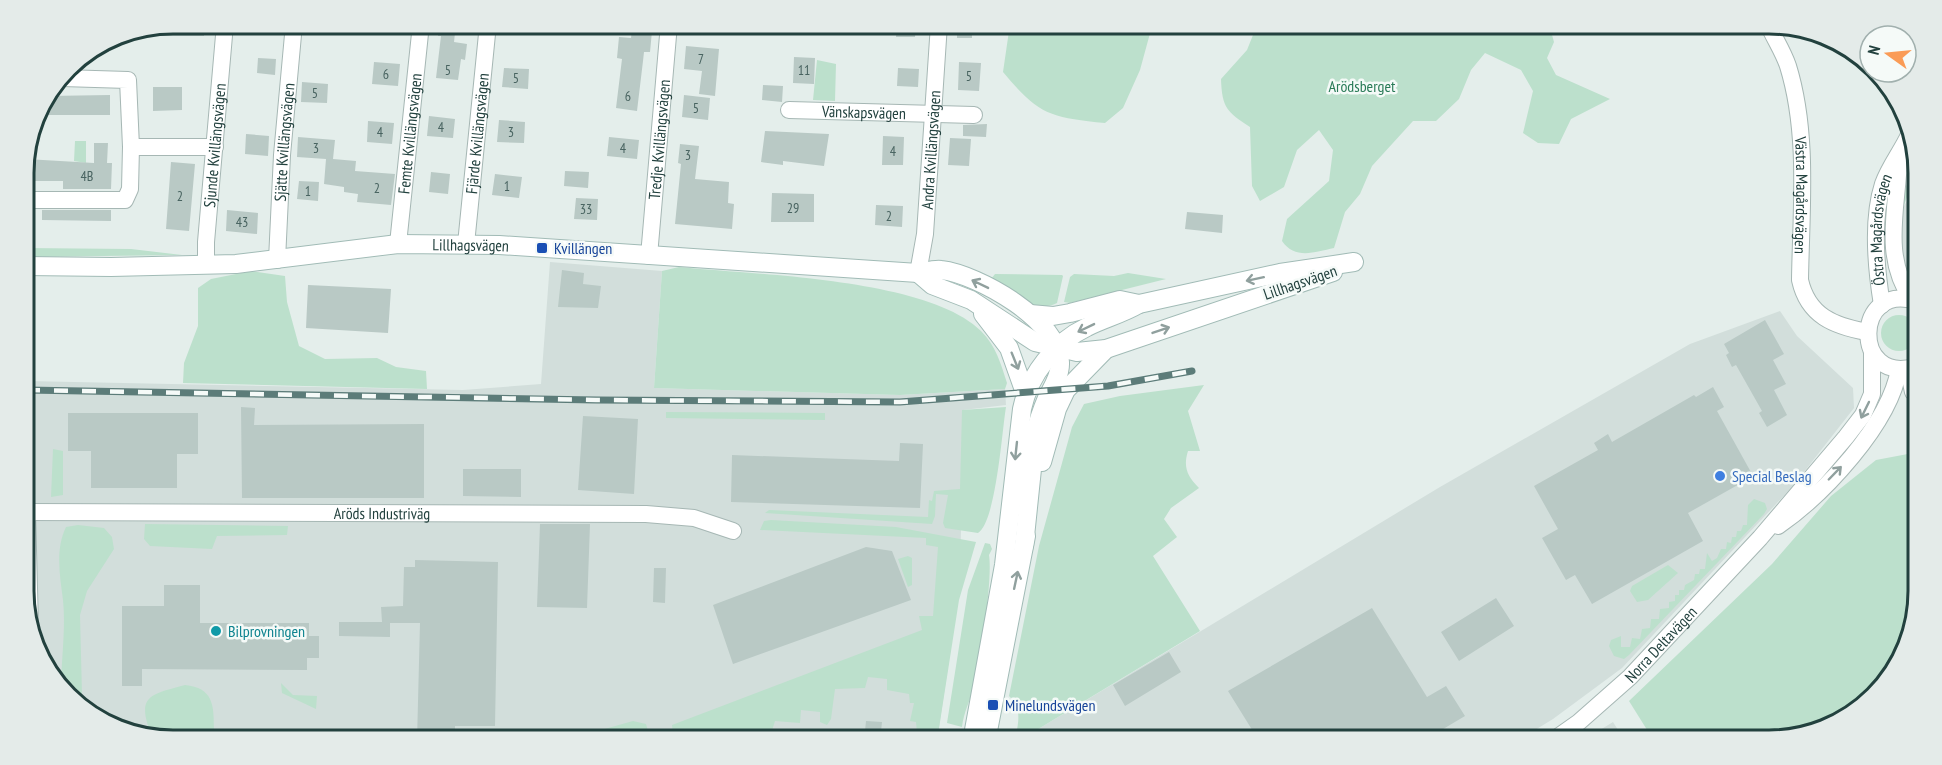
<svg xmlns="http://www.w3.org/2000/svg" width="1942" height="765" font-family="'PT Sans Narrow',sans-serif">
<rect width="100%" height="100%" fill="#e4eeeb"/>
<!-- built -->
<path fill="#d2dedb" d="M1916,187L1915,284L1907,278L1900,233L1902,209Z
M550,262L662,271L654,388L900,395L1005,389L1006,405L963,410L960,585L937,741H174L125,733L61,690L27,620L26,381L463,390L541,384Z
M1780,311L1797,336L1853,388L1854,408L1793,486L1622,668L1553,719L1517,741H1035V731L1440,487L1690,344Z
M1613,722L1625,741H1582Z"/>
<!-- green -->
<path fill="#bce0cc" d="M1010,24H1152V26L1140,70L1123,108L1105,123C1049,117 1039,115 1003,72Z
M1248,24H1549L1554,42L1547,58L1556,75L1610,99L1571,119L1559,144L1538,143L1523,133L1533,91L1521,70L1485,53L1471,70L1459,99L1436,121H1413L1372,166L1360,194L1345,212L1334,248C1315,252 1295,260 1282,241L1287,219L1329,181L1333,150L1319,130L1297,150L1284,187L1260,201L1252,186L1250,127C1227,112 1222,108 1221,79L1247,50L1253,35Z
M817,60L836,64L835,101L813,100Z
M75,141H86V163L74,161Z
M1917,154C1916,174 1911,187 1904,205H1900Z
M25,248L131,249L182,255L25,257Z
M679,267C755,275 927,278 981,331C996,346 1001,364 1007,383L1005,389L900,395L654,388L662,271Z
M251,271L285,276L287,302L299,346L325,359L377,358L396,367L426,371L427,389L183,383L184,363L198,326V288L211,279Z
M1128,273L1166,279L1070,303L1064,302L1070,277L1074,274L1114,276Z
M995,274L1062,275L1063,276L1057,303C1034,315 1010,291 991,279Z
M1881 333a18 18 0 1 1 36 0a18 18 0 1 1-36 0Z
M1204,385L1188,411L1200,451H1188C1183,467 1187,476 1199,488L1171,508L1164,519L1177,537L1153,556L1200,631L1035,731V741H1015C1018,723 1023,709 1009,696L1039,546L1072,427L1084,404L1120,396Z
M1006,407C1002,431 996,522 978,533L945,528L943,523L948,495L936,494L935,516L932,524L765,513L769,510L928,517L929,500L932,501L934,491L960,489L962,410Z
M666,412L825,413V420L666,418Z
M53,449L63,451V495L51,497Z
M1913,453L1910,640L1859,710L1778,741H1654L1629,701L1772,564L1831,496L1876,460Z
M1754,499L1765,503L1767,509L1764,514L1629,655L1624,659L1614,656L1609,646L1611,640L1621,636V647H1630L1632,638L1640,639L1642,629L1650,628L1651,619H1659L1660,609L1669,608V602L1675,601V595H1679V590H1684L1685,585L1694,580L1695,574H1699L1700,569H1705L1707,553L1712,561L1717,558L1721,549H1726L1727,542L1731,543L1732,537H1736L1737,531H1741L1743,525H1747L1748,505Z
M771,520L896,527L976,542L959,600L937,741H909L910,736H913L917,732L916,722L910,721L914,703H910L909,694L887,690V679L868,677L865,688L835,689L831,719L827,725L820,722V712L801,710L800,723L775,721L770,737L759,736L758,741H674L672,725L922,630L919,616H933L938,547L926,545V538L760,530L764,521Z
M145,524L288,526L287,535L217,536L212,549L150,546L144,539Z
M78,525L104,528L112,537L114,549L87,591L80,615L82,695L80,702L61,690C61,661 66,629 63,600C60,577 55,549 66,527Z
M985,543L990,544L992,549L989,555C993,579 980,661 974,687C970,701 964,711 962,727L947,723L968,590Z
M908,556L912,558V585L908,587L898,559Z
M1668,565L1678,573L1648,600L1637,602L1630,591L1632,586Z
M281,683L293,695L317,696L316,709L282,693Z
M185,685C219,688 213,714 214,741H174L152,737C136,696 148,695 185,685Z
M633,721L646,724L650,738L648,741H562Z"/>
<!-- building -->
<path fill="#b9c9c5" d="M174,24H204V36H144L143,30Z
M439,24H456L454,42L467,44L465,60L461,59L458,80L436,78L441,36H438Z
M897,24H916L915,37H896Z
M957,25H972V38H957Z
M632,29L652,31L650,52H644L643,61L637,111L616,108L622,59L617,58L619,37L631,38Z
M686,46L719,49L715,96L699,94L702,71L684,69Z
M794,57L815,58L814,84L793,83Z
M258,58L276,59L275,75L257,73Z
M374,62L400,64L398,86L372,84Z
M959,62L981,63L979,91L958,90Z
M504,68L529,69L528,89L502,87Z
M898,68L919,69L918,87L897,86Z
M302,82L328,84L327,103L301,102Z
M763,85L783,86L782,102L762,100Z
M153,87H182V110L153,111Z
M110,95V115H47L48,96Z
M684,95L710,98L708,120L682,117Z
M429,116L455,119L453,138L427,136Z
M499,120L525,122L524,143L497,142Z
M368,121L394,123L392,144L367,142Z
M987,124L986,137L963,136V125Z
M765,131L829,134L824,166L783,161V165L761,162Z
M246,134L269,136L268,156L245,154Z
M883,136L904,137L903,165H882Z
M298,137L335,140L333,159L356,161L355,171L395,174L391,205L357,202L358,194L344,192V187L324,184L326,159L297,157Z
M609,137L639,140L637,159L607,156Z
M950,138L971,139L969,166L948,165Z
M94,143H108L107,163H112L111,189H63V181H24L26,159L94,163Z
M680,144L699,146L695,179L729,182L728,203L734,204L732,229L675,224L681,164L678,163Z
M171,162L195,164L189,231L166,229Z
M565,171L589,172L588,188L564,186Z
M431,172L450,174L448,194L429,192Z
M495,174L522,177L519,198L492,195Z
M299,181L319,182L318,201L297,199Z
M772,193L814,194V222H771Z
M576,198L598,199L597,220L574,219Z
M876,205L903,206L902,227L875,225Z
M42,210H111V221L42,220Z
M227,210L258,213L257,234L226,231Z
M1187,212L1223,215L1222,233L1185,229Z
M562,270L584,273L583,284L601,286L598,308L558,307Z
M308,285L391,289L388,333L306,328Z
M1765,320L1784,354L1773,360L1786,384L1774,390L1787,415L1767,427L1759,413L1762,411L1736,365L1732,367L1726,355L1729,353L1724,344Z
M1713,387L1724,407L1717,411L1752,474L1742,479L1743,482L1688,513L1703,541L1592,604L1575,575L1566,580L1542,538L1558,529L1534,486L1598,450L1594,443L1608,434L1612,442L1694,395L1696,397Z
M241,407L255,408L254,425L424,424V498H242Z
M68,413H198V454H177V488H91V451H68Z
M583,416L638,419L634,494L578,490Z
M900,443L923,444L920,508L731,502L732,455L899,461Z
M463,469H521V497L463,496Z
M540,524H590L587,608L537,607Z
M866,547L892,551L911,600L733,664L713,605Z
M415,560L498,562L495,726H455V741H417L420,623H390V637L339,636V622H382L381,607L403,606L404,567H415Z
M654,568H666L665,603L653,602Z
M164,585H200V623H309V636H319V658H307V670L142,669V686H122V606H164Z
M1496,598L1514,626L1459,661L1441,632Z
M1372,608L1427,697L1446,686L1465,716L1423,741H1259L1228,691Z
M1169,652L1181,672L1125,706L1113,685Z
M866,721L882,722L880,741H864Z"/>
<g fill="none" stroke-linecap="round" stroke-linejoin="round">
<!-- street casing -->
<g stroke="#a6b7b4" stroke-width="18">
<g id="street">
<path id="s1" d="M1768,24C1774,38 1783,51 1788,66C1809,134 1801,210 1800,280C1808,316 1834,326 1867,332"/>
<path d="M62,78L128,80L131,147H215"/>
<path id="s2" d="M789,110L974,115"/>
<path d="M1899,157C1898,207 1881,255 1912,300"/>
<path d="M25,200H125L130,189L131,147"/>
<path id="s3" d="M398,244L421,24"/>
<path id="s4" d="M466,244L488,24"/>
<path id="s5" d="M649,256L669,24"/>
<path id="s6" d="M277,260L282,155L294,24"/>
<path id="s7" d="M206,265V242L225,24"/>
<path id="s8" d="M918,273L925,234L939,24"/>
<path id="s9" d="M1882,305C1876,268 1871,221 1883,184C1889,167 1901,152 1909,135"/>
<path d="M1914,367C1852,384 1854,282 1915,301"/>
<path d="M1908,369L1913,392"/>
<path id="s10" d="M26,512L646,514L694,518L733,531"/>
<path d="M27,512L30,626"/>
<path d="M1778,526C1823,495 1890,424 1899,369"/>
<path id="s11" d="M1552,741L1579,722L1630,677L1760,538L1846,437L1863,415L1872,394V353"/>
</g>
</g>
<!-- secondary casing -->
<g stroke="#a1bbb6" stroke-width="20">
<g id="secondary">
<path id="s12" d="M25,266L111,267L236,264L398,244L499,245L918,273C925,272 934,269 941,270C978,274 1062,322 1060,364C1060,376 1052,388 1047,398C1038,419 1030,446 1032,469L1024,546"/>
<path d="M918,273L932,285L971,300L1035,342L1077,352L1106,349L1333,272"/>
<path d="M983,314L1009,348L1025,393"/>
<path d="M1030,314L1053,316L1070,313L1120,300L1139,304"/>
<path d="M1042,462L1057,409L1066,390L1106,349"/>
<path d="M972,741L1004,565L1022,409C1029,375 1055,342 1087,327C1105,318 1122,314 1139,304L1280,273L1354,262"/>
<path d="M986,741L1026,536"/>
</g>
</g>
<!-- street -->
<use href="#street" stroke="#fff" stroke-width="16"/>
<!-- secondary -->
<use href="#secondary" stroke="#fff" stroke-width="18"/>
<!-- rail casing -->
<g stroke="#5c7c79" stroke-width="7">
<path id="rail" d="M26,390L596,400L900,402L1108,386L1192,371"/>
</g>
<!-- rail -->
<use href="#rail" stroke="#f5faf8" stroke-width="4.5" stroke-dasharray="14" stroke-linecap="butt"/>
</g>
<!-- one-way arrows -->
<defs><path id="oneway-shaft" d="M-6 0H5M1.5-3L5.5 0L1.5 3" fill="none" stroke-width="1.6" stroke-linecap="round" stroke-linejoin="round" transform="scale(1.5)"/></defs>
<g stroke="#90a09e">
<use href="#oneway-shaft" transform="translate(1255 279) rotate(168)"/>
<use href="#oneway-shaft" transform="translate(980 284) rotate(-154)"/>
<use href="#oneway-shaft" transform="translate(1086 328) rotate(154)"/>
<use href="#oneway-shaft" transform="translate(1161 330) rotate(-19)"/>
<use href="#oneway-shaft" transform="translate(1015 361) rotate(68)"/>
<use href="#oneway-shaft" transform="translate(1865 410) rotate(116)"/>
<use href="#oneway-shaft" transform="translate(1016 451) rotate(96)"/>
<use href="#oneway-shaft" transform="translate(1835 473) rotate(-46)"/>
<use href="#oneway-shaft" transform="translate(1016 580) rotate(-78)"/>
</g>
<!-- markers -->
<g fill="#1a4fb4" stroke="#f5faf8" stroke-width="2">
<rect x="536" y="242" width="12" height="12" rx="3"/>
<rect x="987" y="699" width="12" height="12" rx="3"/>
</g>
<circle fill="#3f7fe0" stroke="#f5faf8" stroke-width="2" cx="1720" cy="476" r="6"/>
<circle fill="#0f9aa8" stroke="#f5faf8" stroke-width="2" cx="216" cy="631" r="6"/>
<g text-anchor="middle" stroke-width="5" stroke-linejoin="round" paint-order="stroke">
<!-- number labels -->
<g font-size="14" fill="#486360">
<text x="701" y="64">7</text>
<text x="448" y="75">5</text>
<text x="804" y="75">11</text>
<text x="386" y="79">6</text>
<text x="969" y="81">5</text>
<text x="516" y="83">5</text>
<text x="315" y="98">5</text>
<text x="628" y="101">6</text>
<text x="696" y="113">5</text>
<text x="441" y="132">4</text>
<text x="380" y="137">4</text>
<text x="511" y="137">3</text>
<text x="316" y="153">3</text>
<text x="623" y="153">4</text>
<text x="893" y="156">4</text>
<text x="688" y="160">3</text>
<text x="87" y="181">4B</text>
<text x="507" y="191">1</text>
<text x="377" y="193">2</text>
<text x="308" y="196">1</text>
<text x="180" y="201">2</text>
<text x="793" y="213">29</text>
<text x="586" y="214">33</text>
<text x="889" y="221">2</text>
<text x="242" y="227">43</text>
</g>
<!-- park labels -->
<g font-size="16" fill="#297b57" stroke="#f5faf8">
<text x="1362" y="92">Arödsberget</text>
</g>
<!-- street labels -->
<g font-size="16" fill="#22413e" stroke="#f5faf8">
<text dy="6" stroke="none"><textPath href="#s2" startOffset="75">Vänskapsvägen</textPath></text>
<text dy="6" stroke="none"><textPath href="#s3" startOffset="111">Femte Kvillängsvägen</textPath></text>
<text dy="6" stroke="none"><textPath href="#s4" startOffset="111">Fjärde Kvillängsvägen</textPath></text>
<text dy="6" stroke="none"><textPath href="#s5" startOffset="117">Tredje Kvillängsvägen</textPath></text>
<text dy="6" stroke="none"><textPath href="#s6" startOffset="118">Sjätte Kvillängsvägen</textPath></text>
<text dy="6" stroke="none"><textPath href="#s7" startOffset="120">Sjunde Kvillängsvägen</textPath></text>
<text dy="6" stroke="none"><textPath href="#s8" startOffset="124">Andra Kvillängsvägen</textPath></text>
<text dy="6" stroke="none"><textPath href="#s1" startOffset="177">Västra Magårdsvägen</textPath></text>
<text dy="6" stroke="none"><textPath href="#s9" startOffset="76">Östra Magårdsvägen</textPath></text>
<text dy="6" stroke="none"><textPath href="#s12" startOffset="447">Lillhagsvägen</textPath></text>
<text transform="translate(1300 282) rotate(-19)" y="6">Lillhagsvägen</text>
<text dy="6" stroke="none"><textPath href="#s10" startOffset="356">Aröds Industriväg</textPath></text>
<text dy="6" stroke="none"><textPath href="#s11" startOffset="146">Norra Deltavägen</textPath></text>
</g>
<!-- transit labels -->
<g font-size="16" fill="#164399" stroke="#f5faf8" text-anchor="start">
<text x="554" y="254">Kvillängen</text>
<text x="1005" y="711">Minelundsvägen</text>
</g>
<!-- shop labels -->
<g font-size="16" fill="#366cbe" stroke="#f5faf8" text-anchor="start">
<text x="1732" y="482">Special Beslag</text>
</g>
<!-- culture labels -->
<g font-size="16" fill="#0d838f" stroke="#f5faf8" text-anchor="start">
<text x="228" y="637">Bilprovningen</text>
</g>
</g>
<!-- crop -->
<path d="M0 0H1942V765H0ZM173 34H1769A139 139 0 0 1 1908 173V591A139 139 0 0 1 1769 730H173A139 139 0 0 1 34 591V173A139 139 0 0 1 173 34Z" fill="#e4ebe9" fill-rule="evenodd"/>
<path fill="none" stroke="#22413e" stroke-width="3" d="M173 34H1769A139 139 0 0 1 1908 173V591A139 139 0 0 1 1769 730H173A139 139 0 0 1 34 591V173A139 139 0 0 1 173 34Z"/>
<!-- north arrow -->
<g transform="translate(1888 54) rotate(285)"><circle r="28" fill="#f5faf8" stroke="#a1b0ae" stroke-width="1.5"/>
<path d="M0-4.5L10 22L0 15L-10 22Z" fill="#fa9b56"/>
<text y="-9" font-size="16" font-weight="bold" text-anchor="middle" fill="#22413e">N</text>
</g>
</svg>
